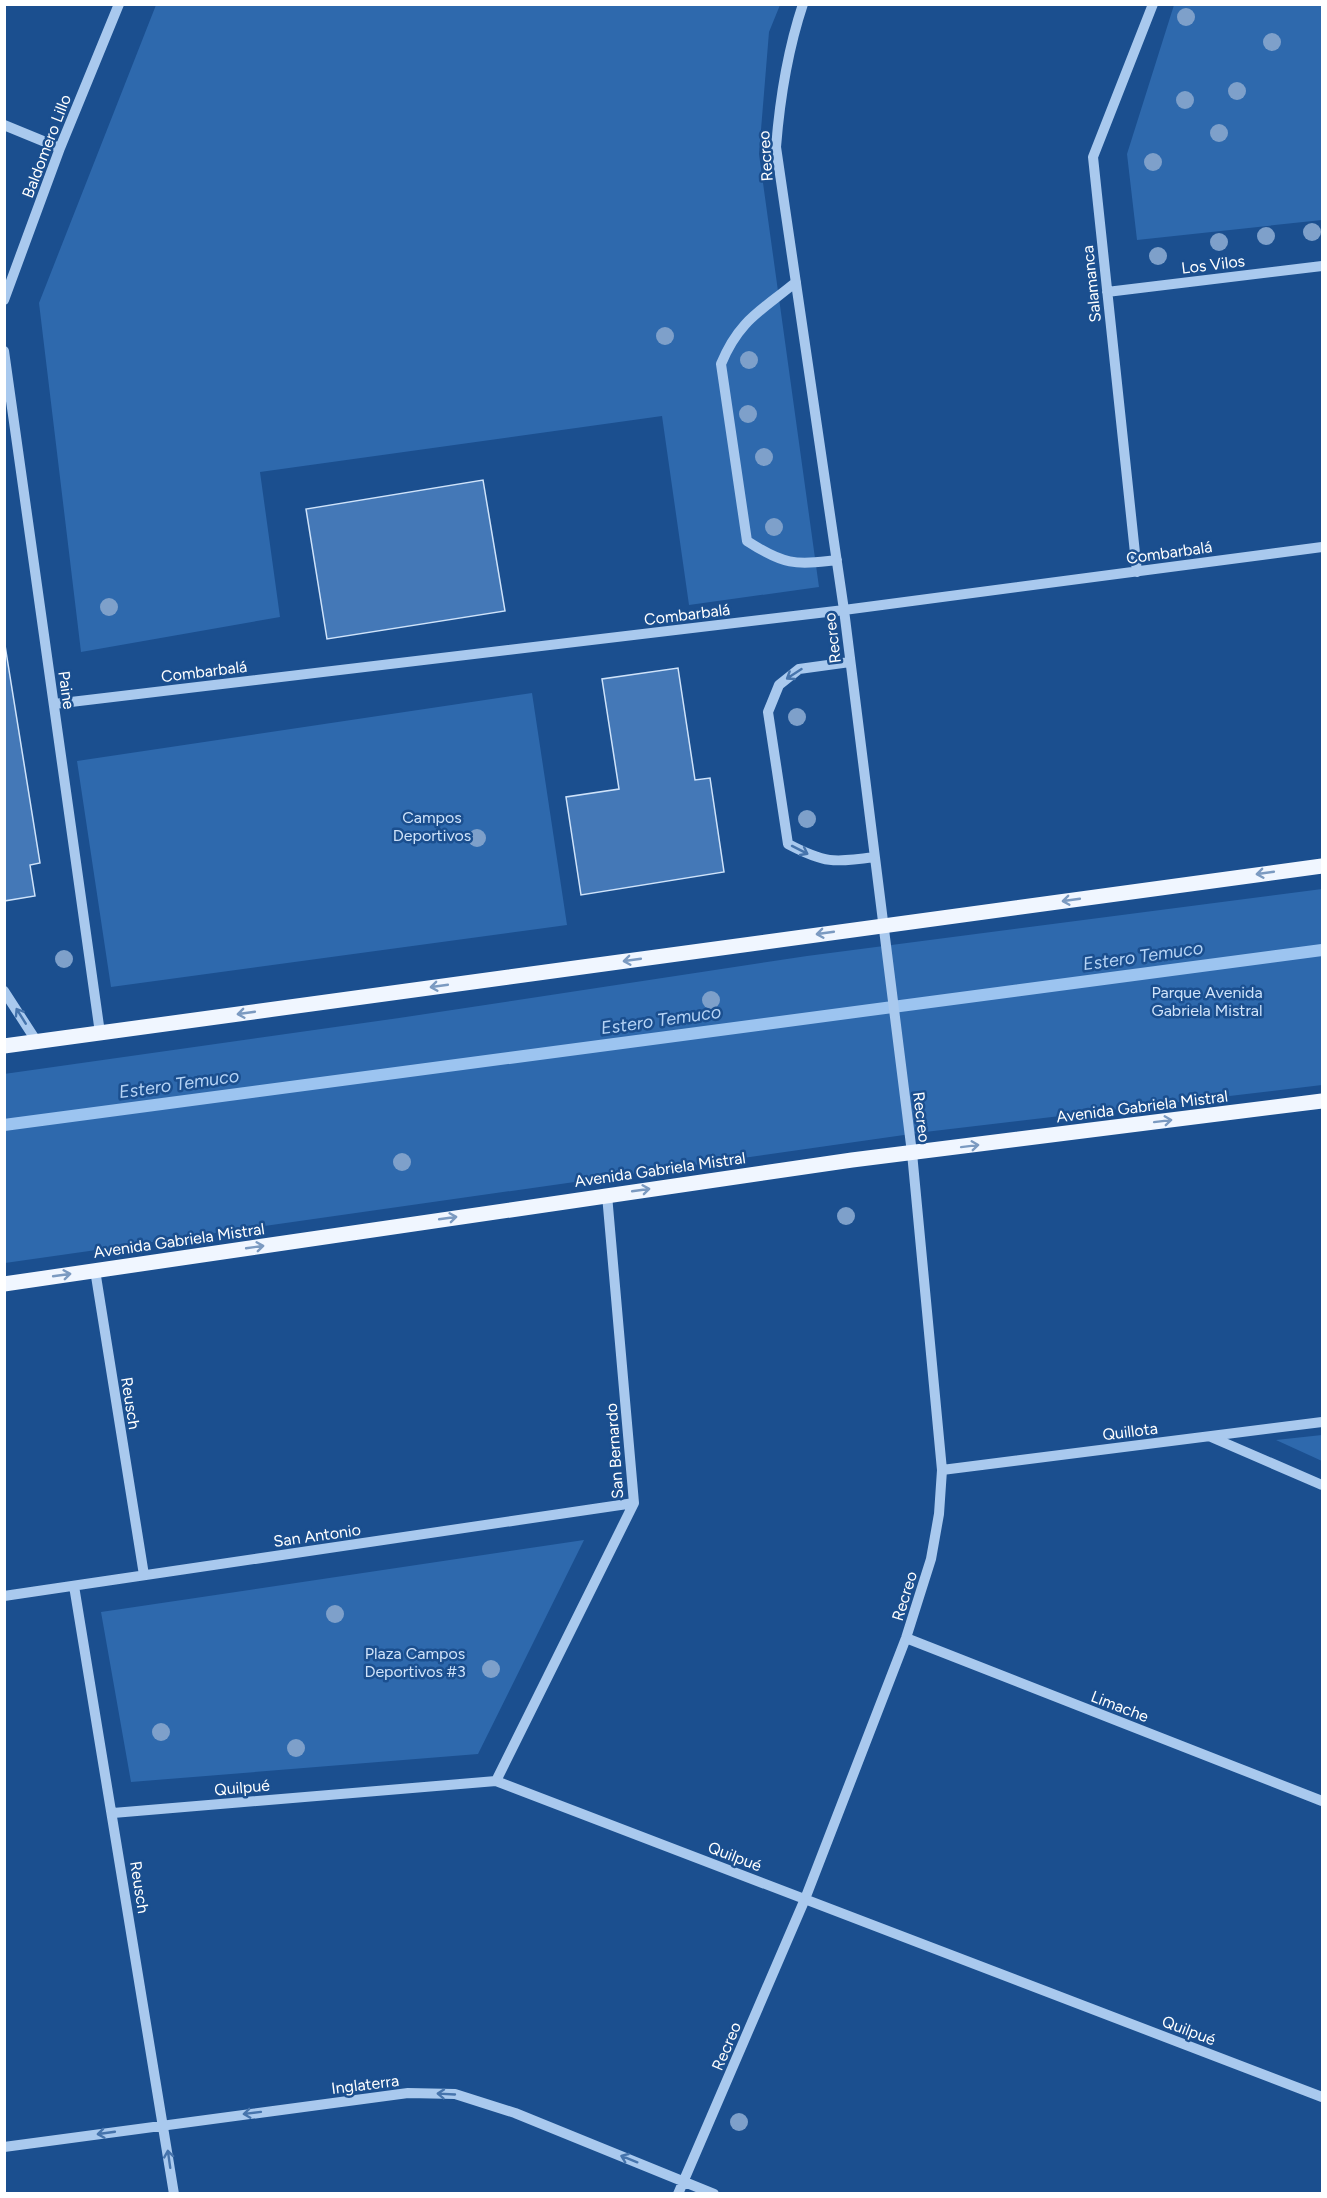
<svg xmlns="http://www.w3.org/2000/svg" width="1327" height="2198" font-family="Figtree,sans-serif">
<rect width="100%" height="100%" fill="#1b4f8f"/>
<!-- green -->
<path fill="#2e69ad" d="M156,5H780L769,32L759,154L819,587L689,605L662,416L260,472L280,617L81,652L39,303Z
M1174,5H1322V220L1137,240L1127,154Z
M532,693L567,925L111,987L77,761Z
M1322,889V1085L925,1132L5,1263L4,1074L399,1018L807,956Z
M1322,1435V1461L1276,1440Z
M584,1540L478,1754L131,1782L101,1612Z"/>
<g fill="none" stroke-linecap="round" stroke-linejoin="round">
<!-- stream -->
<path stroke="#9cc4f0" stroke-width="12" d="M4,1125L1322,950"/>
</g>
<!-- building -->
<path fill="#4478b7" stroke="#cfe3fa" stroke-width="1.5" d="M483,480L505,611L327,639L306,509Z
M4,639L40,863L30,865L35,896L4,901Z
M678,668L695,780L710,778L724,872L581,895L566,797L619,789L602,679Z"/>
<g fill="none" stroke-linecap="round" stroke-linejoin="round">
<!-- minor -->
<path stroke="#a9c9ee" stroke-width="10" d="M4,125L60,148
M796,282C761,311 739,320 721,364L747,541C784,565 794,565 837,560
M1107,292L1322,266
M4,300L60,148L119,4
M4,351L100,1033
M1137,572L1093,157L1153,4
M850,662L799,669L779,685L768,712L788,844C824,863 834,863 874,857
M54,704L844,610L1322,547
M4,991L37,1042
M95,1270L144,1575
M1211,1437L1322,1485
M942,1470L1322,1422
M74,1586L174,2194
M4,1596L634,1503
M906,1638L1322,1801
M496,1781L634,1503L607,1195
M113,1813L496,1781L1322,2097
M4,2147L408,2093L455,2094L515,2113L714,2194
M678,2194L805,1899L906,1638L931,1559L939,1514L942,1470L912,1153L844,610L776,147C780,97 787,52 803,4"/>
<!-- major -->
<path stroke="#f0f6ff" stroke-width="15" d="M4,1046L1322,866
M4,1284L852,1160L1322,1101"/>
</g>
<!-- trees -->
<g fill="#7ea0ca">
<circle cx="1186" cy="17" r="9"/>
<circle cx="1272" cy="42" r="9"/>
<circle cx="1237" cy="91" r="9"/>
<circle cx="1185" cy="100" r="9"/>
<circle cx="1219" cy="133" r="9"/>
<circle cx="1153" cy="162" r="9"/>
<circle cx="1312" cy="232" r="9"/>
<circle cx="1266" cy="236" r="9"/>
<circle cx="1219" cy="242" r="9"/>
<circle cx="1158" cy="256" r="9"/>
<circle cx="665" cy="336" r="9"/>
<circle cx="749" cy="360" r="9"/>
<circle cx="748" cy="414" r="9"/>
<circle cx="764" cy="457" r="9"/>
<circle cx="774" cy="527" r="9"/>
<circle cx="109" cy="607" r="9"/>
<circle cx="797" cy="717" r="9"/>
<circle cx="807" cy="819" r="9"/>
<circle cx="477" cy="838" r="9"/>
<circle cx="64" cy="959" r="9"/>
<circle cx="711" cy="1000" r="9"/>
<circle cx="402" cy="1162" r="9"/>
<circle cx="846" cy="1216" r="9"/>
<circle cx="335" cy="1614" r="9"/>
<circle cx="491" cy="1669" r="9"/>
<circle cx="161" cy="1732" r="9"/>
<circle cx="296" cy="1748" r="9"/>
<circle cx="739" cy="2122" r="9"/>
</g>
<!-- one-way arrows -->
<defs><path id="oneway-shaft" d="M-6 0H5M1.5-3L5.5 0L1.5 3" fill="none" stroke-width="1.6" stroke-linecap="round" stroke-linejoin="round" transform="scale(1.5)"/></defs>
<g stroke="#4674ac">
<use href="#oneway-shaft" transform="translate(794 674) rotate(147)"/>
<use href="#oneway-shaft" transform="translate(800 850) rotate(27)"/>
<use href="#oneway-shaft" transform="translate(21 1016) rotate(-122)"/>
<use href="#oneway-shaft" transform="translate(446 2094) rotate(-177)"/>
<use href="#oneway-shaft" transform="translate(252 2113) rotate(173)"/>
<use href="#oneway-shaft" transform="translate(106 2133) rotate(172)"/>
<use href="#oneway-shaft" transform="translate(169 2159) rotate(-98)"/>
<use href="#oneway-shaft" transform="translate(629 2159) rotate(-158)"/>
</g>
<g stroke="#7b9ac1">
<use href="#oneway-shaft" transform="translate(1265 873) rotate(172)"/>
<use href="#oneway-shaft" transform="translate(1071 900) rotate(172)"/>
<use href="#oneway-shaft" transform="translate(825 933) rotate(172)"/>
<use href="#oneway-shaft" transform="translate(632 960) rotate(172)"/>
<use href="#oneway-shaft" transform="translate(439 986) rotate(172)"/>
<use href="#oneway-shaft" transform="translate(246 1013) rotate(172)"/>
<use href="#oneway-shaft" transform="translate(1163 1121) rotate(-7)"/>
<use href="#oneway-shaft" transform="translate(970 1146) rotate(-7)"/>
<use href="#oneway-shaft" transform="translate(641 1190) rotate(-8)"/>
<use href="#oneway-shaft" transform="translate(448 1218) rotate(-8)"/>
<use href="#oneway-shaft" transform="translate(255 1247) rotate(-8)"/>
<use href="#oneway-shaft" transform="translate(62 1275) rotate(-8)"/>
</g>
<g text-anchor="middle" stroke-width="5" stroke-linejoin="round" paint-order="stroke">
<!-- street labels -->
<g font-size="16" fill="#fff" stroke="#1b4f8f">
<text transform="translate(46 146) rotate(-69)" y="6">Baldomero Lillo</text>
<text transform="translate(765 156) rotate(-94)" y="6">Recreo</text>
<text transform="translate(1213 264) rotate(-7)" y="6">Los Vilos</text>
<text transform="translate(1091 284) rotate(-96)" y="6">Salamanca</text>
<text transform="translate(1169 552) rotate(-8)" y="6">Combarbalá</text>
<text transform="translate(687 614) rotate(-7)" y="6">Combarbalá</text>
<text transform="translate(832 638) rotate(-97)" y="6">Recreo</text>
<text transform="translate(204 671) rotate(-7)" y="6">Combarbalá</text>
<text transform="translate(67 690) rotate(82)" y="6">Paine</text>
<text transform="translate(1142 1106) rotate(-7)" y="6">Avenida Gabriela Mistral</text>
<text transform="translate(922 1117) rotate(83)" y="6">Recreo</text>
<text transform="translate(660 1169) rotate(-8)" y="6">Avenida Gabriela Mistral</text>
<text transform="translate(179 1240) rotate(-8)" y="6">Avenida Gabriela Mistral</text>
<text transform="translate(131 1403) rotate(81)" y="6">Reusch</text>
<text transform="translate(1130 1431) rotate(-7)" y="6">Quillota</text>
<text transform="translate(614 1451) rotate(-94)" y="6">San Bernardo</text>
<text transform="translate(317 1535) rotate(-8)" y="6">San Antonio</text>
<text transform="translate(904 1596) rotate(-73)" y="6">Recreo</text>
<text transform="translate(1120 1706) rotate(21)" y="6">Limache</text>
<text transform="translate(242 1787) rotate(-5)" y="6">Quilpué</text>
<text transform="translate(735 1856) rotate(21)" y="6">Quilpué</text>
<text transform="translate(140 1887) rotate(81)" y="6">Reusch</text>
<text transform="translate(1189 2030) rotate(21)" y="6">Quilpué</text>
<text transform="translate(726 2046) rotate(-67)" y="6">Recreo</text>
<text transform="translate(365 2084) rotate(-7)" y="6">Inglaterra</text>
</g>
<!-- park labels -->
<g font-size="16" fill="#cfe3fa" stroke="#1b4f8f">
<text x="432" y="823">Campos<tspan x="432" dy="18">Deportivos</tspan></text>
<text x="1207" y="998">Parque Avenida<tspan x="1207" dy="18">Gabriela Mistral</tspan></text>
<text x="415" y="1659">Plaza Campos<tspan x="415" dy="18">Deportivos #3</tspan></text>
</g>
<!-- water labels -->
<g font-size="18" font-style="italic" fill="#b5d3f5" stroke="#1b4f8f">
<text transform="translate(1143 956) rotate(-8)" y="6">Estero Temuco</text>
<text transform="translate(661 1020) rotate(-8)" y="6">Estero Temuco</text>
<text transform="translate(179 1084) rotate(-8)" y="6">Estero Temuco</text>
</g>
</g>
<!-- border -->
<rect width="1327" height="2198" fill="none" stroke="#ffffff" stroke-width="12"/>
</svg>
